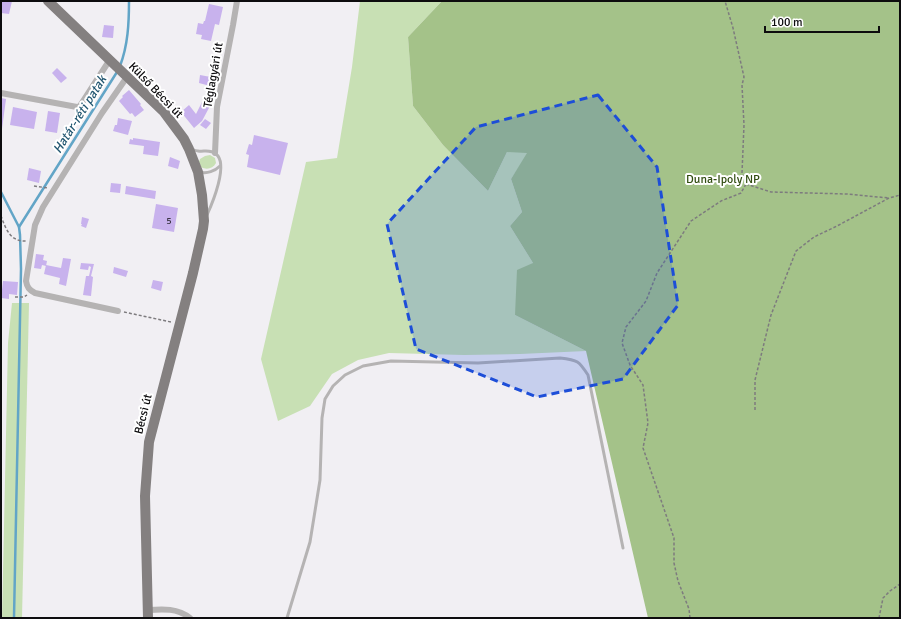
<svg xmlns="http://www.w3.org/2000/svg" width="901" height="619" viewBox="0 0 901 619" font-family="Signika,sans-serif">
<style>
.green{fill:#c8e0b4}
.forest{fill:#a4c289}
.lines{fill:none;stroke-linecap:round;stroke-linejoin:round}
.stream{stroke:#62a5c7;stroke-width:2.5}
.building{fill:#c8b2ed}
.path{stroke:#7d7b7e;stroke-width:1.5;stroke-dasharray:3 2;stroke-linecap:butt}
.lane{stroke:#b5b3b3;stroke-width:3}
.street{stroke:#b5b3b3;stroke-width:6}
.primary{stroke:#848080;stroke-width:10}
.marked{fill:#1d4ed8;fill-opacity:0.2;stroke:#1d4ed8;stroke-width:3;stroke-dasharray:8 5;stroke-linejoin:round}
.labels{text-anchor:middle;stroke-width:4;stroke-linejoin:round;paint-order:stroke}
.number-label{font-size:10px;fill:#3c3646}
.street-label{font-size:12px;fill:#0d0c0e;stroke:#fff}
.park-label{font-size:12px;fill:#314d10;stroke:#fff}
.water-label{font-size:13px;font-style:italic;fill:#235771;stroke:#fff}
</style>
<rect width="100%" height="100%" fill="#f1eff3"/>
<g class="green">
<path d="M360,1H442L408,37L413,106L443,145L488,191L507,152L900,1V618L586,321L519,167L511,179L522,212L510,226L533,263L515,315L586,351L520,354L464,355L389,353L358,360L332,374L310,406L278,421L261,359L306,162L337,158L352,67Z"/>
<path d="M210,155L215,158L216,163C213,169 206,170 201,167L199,162L200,159L205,156Z"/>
<path d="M12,303H29L22,618H2L8,343Z"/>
</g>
<path class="forest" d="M442,1H900V618H648L586,351L515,315L517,270L533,263L510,226L522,212L511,179L527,153L507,152L488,191L443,145L413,106L408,37Z"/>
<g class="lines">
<g class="stream">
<path d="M120,66C128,45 129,23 129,1"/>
<path d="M1,192L19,227L20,235L21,269L14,618"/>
<path d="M19,227L117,72"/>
</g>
</g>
<g class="building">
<path d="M1,1H12L9,14L1,13Z"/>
<path d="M209,4L223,7L219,25L215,24L211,41L201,39L202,35L196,34L198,23L203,24L204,21H205Z"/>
<path d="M104,25L114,26L113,38L102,37Z"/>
<path d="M57,68L67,78L61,83L52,73Z"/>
<path d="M200,75L216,78L214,87L199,83Z"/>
<path d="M129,90L141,104L140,105L144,110L135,117L132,113L130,114L119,101L123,97L122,96Z"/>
<path d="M1,98L6,99L2,129H1Z"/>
<path d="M202,102L210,106L202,121L194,128L181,112L189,105L196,114Z"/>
<path d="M13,107L37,112L34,129L10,125Z"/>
<path d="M48,111L60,113L57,133L45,131Z"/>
<path d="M118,118L132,121L128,135L113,131L115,125H117Z"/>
<path d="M205,119L211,123L206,129L200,125Z"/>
<path d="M254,135L288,143L280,175L247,167L249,155L246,154L249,144L252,145Z"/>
<path d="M133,138L160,142L158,156L143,154L144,146L129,144L130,139L133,140Z"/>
<path d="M170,157L180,161L178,169L168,166Z"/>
<path d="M29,168L41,171L39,183L27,180Z"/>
<path d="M111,183L121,184L120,193L110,192Z"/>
<path d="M126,186L156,191L155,199L125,194Z"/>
<path d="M156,204L178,208L174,232L152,228Z"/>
<path d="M82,217L89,219L86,228L81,226L82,224H81Z"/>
<path d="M36,254L44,255L43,260L47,261L46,266L42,265L41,269L34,268Z"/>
<path d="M63,258L71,259L66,286L59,284L60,278L44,274L46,265L61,268Z"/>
<path d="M81,263L94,264L91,276L93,277L91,296L83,295L86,276H89L91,267L89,266L88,270L80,269Z"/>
<path d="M114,267L128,271L126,277L113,273Z"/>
<path d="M153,280L163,282L161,291L151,288Z"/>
<path d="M3,281L18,282L17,295L9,294V299L1,298Z"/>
</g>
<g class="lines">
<g class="path">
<path d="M746,184L771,192L847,194L889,198"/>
<path d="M34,186L48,188"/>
<path d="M1,216C4,224 8,236 16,239C19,241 23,241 26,241"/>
<path d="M15,297H24L27,295"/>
<path d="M124,312L171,322"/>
<path d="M755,410V380L771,315L796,251L814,237L837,226L889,198L900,195"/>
<path d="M690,618L689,609L678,581L674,563V538L643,448L648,423L643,385L630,365L622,343L626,327L646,301L657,273L691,221L721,201L741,193L746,184L742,173L744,125L742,85L744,77L733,28L725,1"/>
<path d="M879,618L883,598L890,591L900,584"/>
</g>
<g class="lane">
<path d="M192,149C194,150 196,151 198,151C204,152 210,149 216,154C229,164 212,204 207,215"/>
<path d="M200,172C207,174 215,171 220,166"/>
<path d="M287,618L310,542L320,480L322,418L325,399L333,386L345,375L363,366L391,361L478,363L560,358C578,360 579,361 588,375L623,548"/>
</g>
<g class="street">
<path d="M1,93L77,107L80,106L109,61"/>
<path d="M215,153L217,107L233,25L237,1"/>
<path d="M118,311L35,293C29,290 27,287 26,281L35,225L43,207L102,113L127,77"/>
<path d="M148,610C163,609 178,608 190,618"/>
</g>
<path class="primary" d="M48,1L164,112L184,139L189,149L198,172L202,195L204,221L203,229L193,273L149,442L145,496L148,618"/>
</g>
<path class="marked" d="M598,95L657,167L678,305L623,379L537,397L416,349L387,224L476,127Z"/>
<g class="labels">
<g class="number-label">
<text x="169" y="224">5</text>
</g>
<g class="street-label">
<text transform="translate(213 75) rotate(-80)" y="4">Téglagyári út</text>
<text transform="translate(156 90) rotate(46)" y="4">Külső Bécsi út</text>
<text transform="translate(143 414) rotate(-76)" y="4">Bécsi út</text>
</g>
<g class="park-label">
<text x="723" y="183">Duna-Ipoly NP</text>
</g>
<g class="water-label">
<text transform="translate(79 114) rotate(-58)" y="5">Határ-réti patak</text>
</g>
</g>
<rect width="901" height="619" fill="none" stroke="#0d0c0e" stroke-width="4"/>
<path d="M765 26v6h114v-6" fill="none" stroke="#0d0c0e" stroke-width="2"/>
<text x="771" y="26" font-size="12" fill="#0d0c0e" stroke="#ffffff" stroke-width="3" paint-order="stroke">100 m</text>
</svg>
